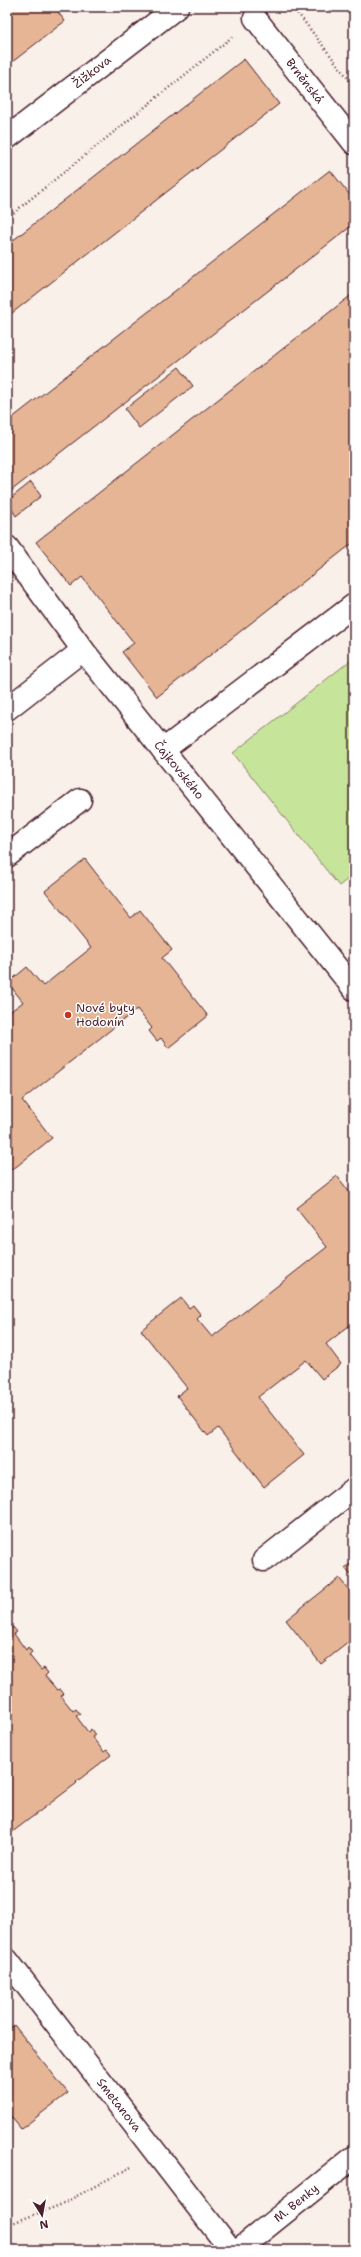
<svg xmlns="http://www.w3.org/2000/svg" width="361" height="2257" viewBox="0 0 361 2257" font-family="'Shantell Sans',sans-serif">
<style>
.green{fill:#c7e49b;stroke:#888263}
.building{fill:#e5b596;stroke:#4a1f2b}
.lines{fill:none;stroke-linecap:round;stroke-linejoin:round}
.minor-casing{stroke:#4a1f2b;stroke-width:25}
.path{stroke:#4a1f2b;stroke-width:2.5;stroke-dasharray:1 3;stroke-linecap:butt}
.minor{stroke:#fff;stroke-width:22}
.poi-dot{fill:#c8321e;stroke:#fff;stroke-width:1.5}
.labels{text-anchor:middle;stroke-width:3;stroke-linejoin:round;paint-order:stroke}
.street-label{font-size:12px;fill:#4a1f2b;stroke:#fff}
.poi-label{font-size:12px;fill:#4a1f2b;stroke:#fff;text-anchor:start}
</style>
<rect width="100%" height="100%" fill="#faf0ea"/>
<filter id="ink" filterUnits="userSpaceOnUse"><feTurbulence type="fractalNoise" baseFrequency=".025" numOctaves="2"/><feDisplacementMap in="SourceGraphic" scale="8" xChannelSelector="R" yChannelSelector="G"/><feConvolveMatrix kernelMatrix="1 2 1 2 8 2 1 2 1" color-interpolation-filters="sRGB"/></filter>
<g filter="url(#ink)">
<path class="green" d="M351,660L354,663V874L339,886L233,753Z"/>
<g class="building">
<path d="M7,7H54L65,21L7,66Z"/>
<path d="M244,59L279,104L7,317V245Z"/>
<path d="M330,170L354,200V224L7,494V422Z"/>
<path d="M354,293V542L157,697L122,652L134,643L82,577L71,586L36,542Z"/>
<path d="M179,367L193,386L139,428L125,409Z"/>
<path d="M31,482L41,496L16,516L7,501Z"/>
<path d="M85,859L131,918L140,910L172,950L162,958L208,1016L168,1048L161,1038L157,1041L149,1031L152,1028L137,1009L22,1100L52,1138L12,1170L7,1163V1014L23,1002L8,983L27,967L43,986L91,948L45,891Z"/>
<path d="M337,1176L354,1198V1322L326,1344L341,1364L322,1379L306,1360L258,1397L304,1455L264,1487L218,1428L208,1436L177,1396L187,1388L141,1330L181,1298L189,1308L193,1305L201,1315L197,1319L212,1337L327,1247L296,1208Z"/>
<path d="M354,1561V1579L345,1568Z"/>
<path d="M339,1578L354,1596V1638L321,1664L286,1620Z"/>
<path d="M7,1626L10,1629L13,1627L17,1632L14,1634L26,1650L28,1647L32,1652L29,1655L41,1670L44,1668L48,1673L45,1676L57,1690L60,1689L64,1694L61,1696L73,1711L76,1709L80,1714L76,1716L88,1732L91,1729L95,1735L92,1737L104,1752L107,1750L111,1755L76,1782L77,1783L7,1836Z"/>
<path d="M14,2025L68,2093L21,2129L7,2112V2030Z"/>
</g>
<g class="lines">
<g class="minor-casing">
<g id="minor">
<path d="M255,18L354,143"/>
<path d="M7,138L177,7"/>
<path d="M7,547L83,650L354,989"/>
<path d="M7,709L83,650"/>
<path d="M163,750L354,605"/>
<path d="M7,856L80,800"/>
<path d="M264,1560L354,1489"/>
<path d="M7,1960L231,2250"/>
<path d="M238,2250L354,2157"/>
</g>
</g>
<g class="path">
<path d="M293,7L354,86"/>
<path d="M7,218L232,37"/>
<path d="M7,2225L60,2205L131,2167"/>
</g>
<use href="#minor" class="minor"/>
</g>
</g>
<circle class="poi-dot" cx="68" cy="1015" r="4"/>
<g class="labels">
<g class="street-label">
<text transform="translate(92 72) rotate(-38)" y="4">Žižkova</text>
<text transform="translate(305 81) rotate(52)" y="4">Brněnská</text>
<text transform="translate(179 770) rotate(51)" y="4">Čajkovského</text>
<text transform="translate(119 2105) rotate(52)" y="4">Smetanova</text>
<text transform="translate(296 2203) rotate(-39)" y="4">M. Benky</text>
</g>
<g class="poi-label">
<text x="76" y="1012">Nové byty<tspan x="76" dy="14">Hodonín</tspan></text>
</g>
</g>
<rect width="361" height="2257" fill="none" stroke="#fff" stroke-width="24"/>
<rect x="12" y="12" width="337" height="2233" fill="none" stroke="#4a1f2b" stroke-width="1.5" filter="url(#ink)"/>
<g transform="translate(42 2215) rotate(169)" stroke="#ffffff" stroke-width="3" paint-order="stroke">
<path d="M0-3L7 15L0 10L-7 15Z" fill="#4a1f2b"/>
<text y="-6" font-size="11" font-weight="bold" text-anchor="middle" fill="#4a1f2b">N</text>
</g>
</svg>
